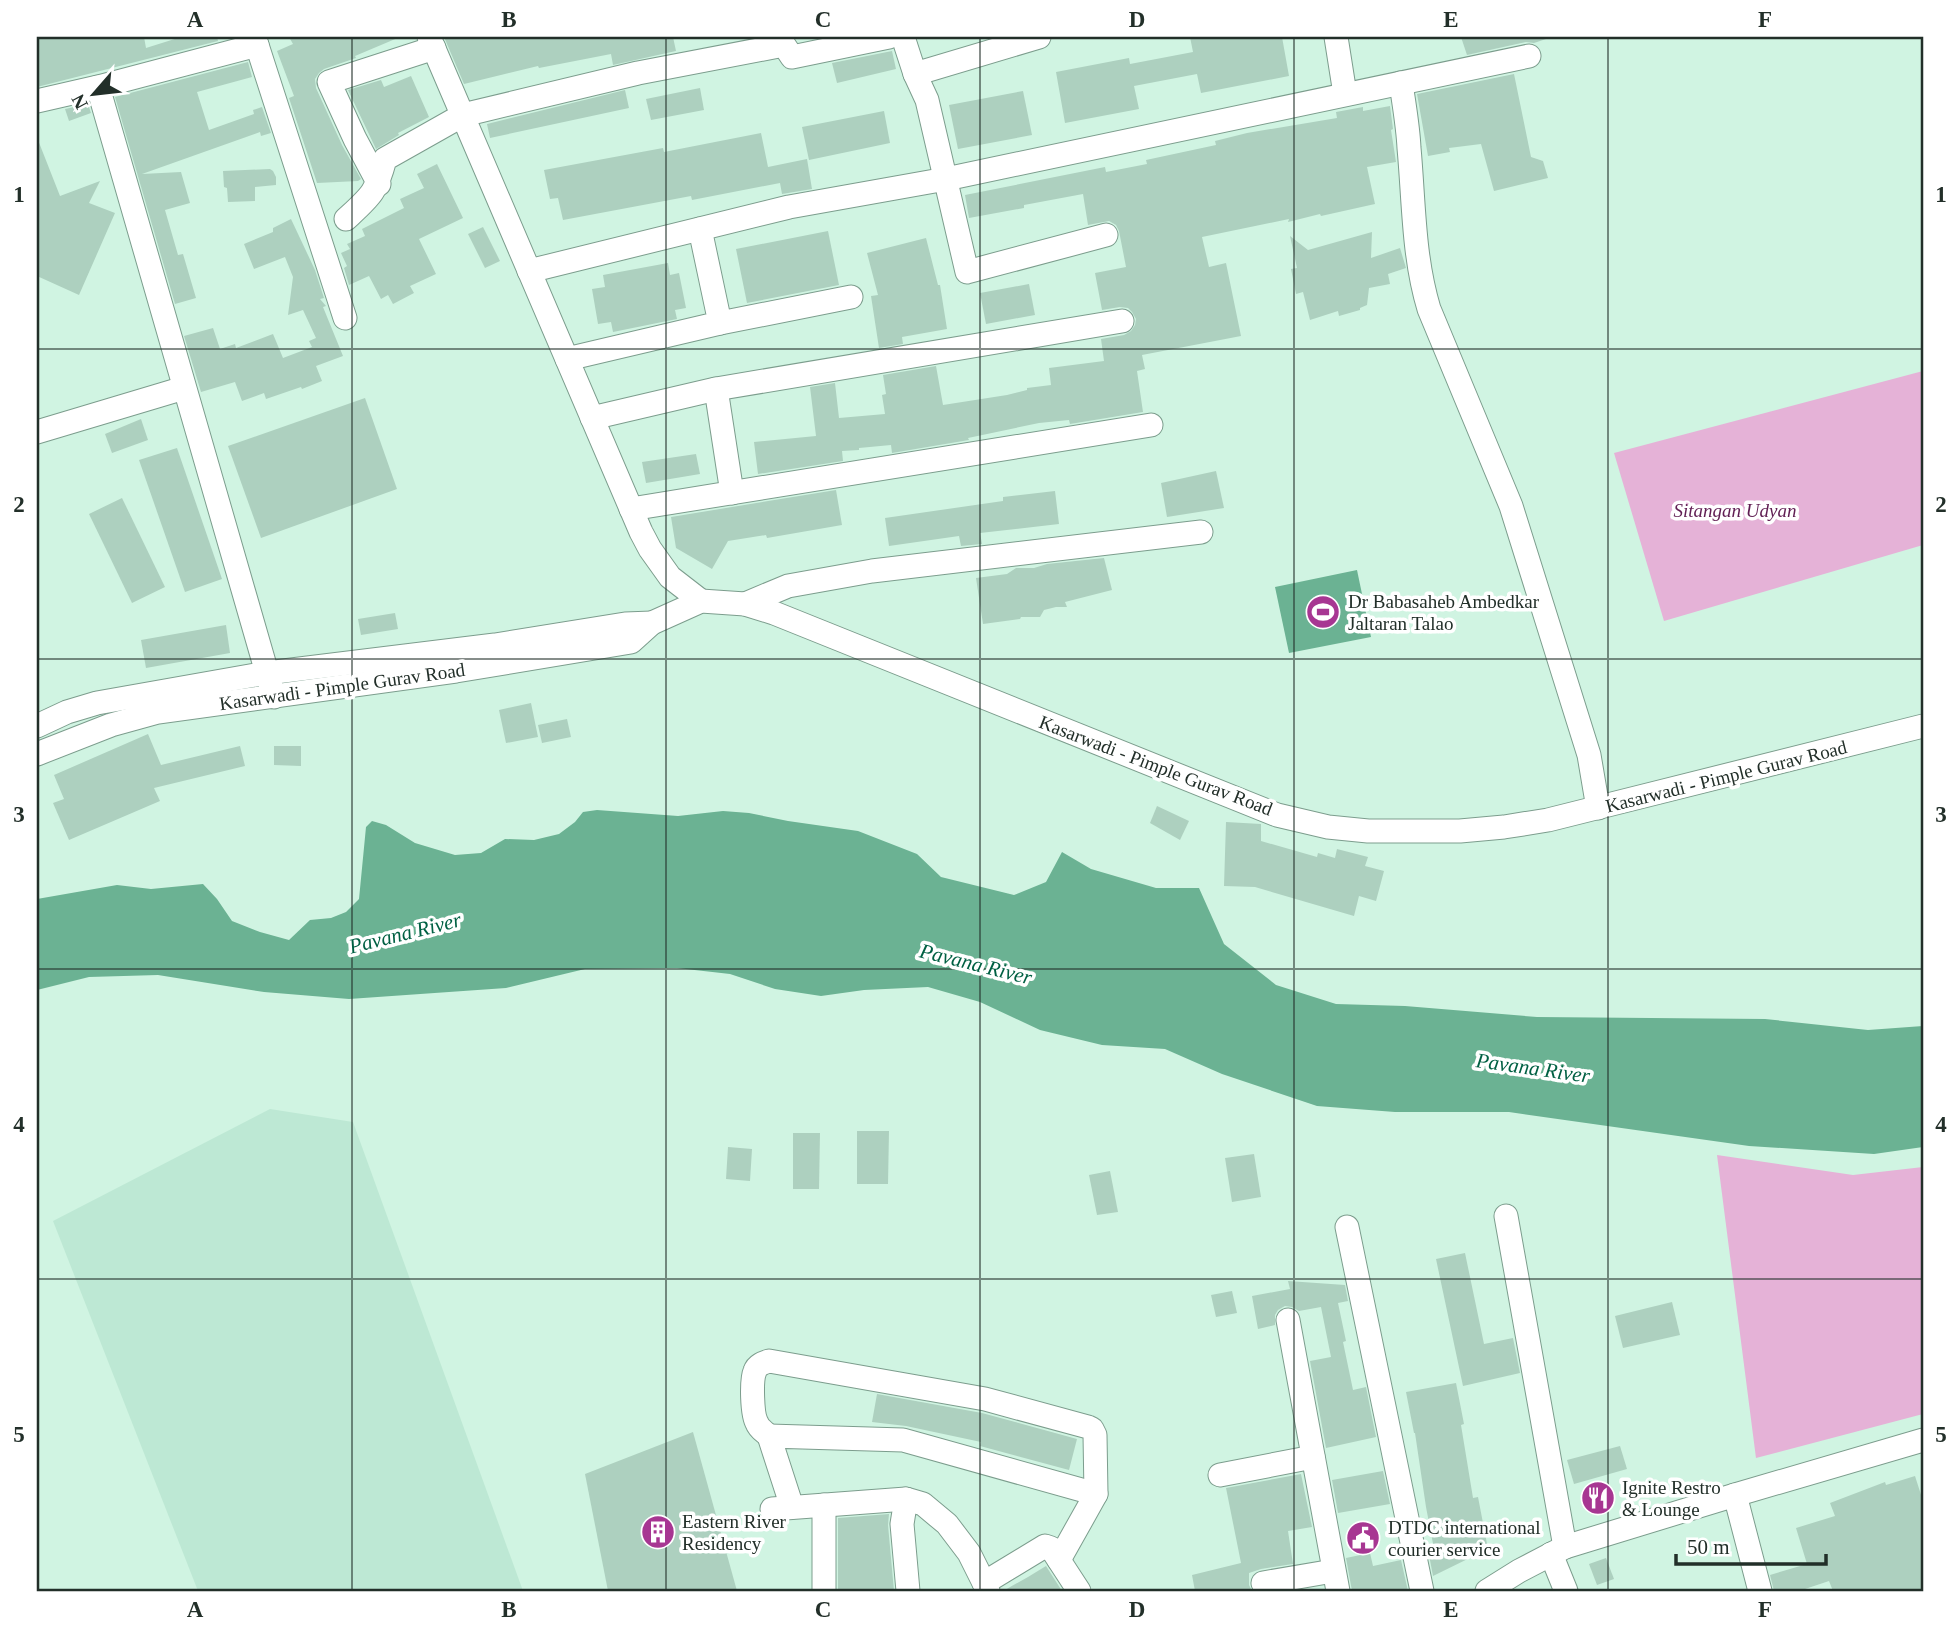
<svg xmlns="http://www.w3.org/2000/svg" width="1960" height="1628" viewBox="0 0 1960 1628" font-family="Georgia,serif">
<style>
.built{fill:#bde8d4}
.green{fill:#e5b2d7}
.water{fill:#6bb293}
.building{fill:#add0bf}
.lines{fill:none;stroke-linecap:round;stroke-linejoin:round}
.minor-casing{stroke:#7c9d8d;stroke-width:25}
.minor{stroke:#fff;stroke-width:23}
.grid{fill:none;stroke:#222f29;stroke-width:2;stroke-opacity:0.55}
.labels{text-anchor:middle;stroke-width:7;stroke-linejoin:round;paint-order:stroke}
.park-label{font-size:19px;font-style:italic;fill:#601e53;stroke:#fff}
.poi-label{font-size:19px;fill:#222f29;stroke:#fff;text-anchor:start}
.street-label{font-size:19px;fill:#222f29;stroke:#fff}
.water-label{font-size:21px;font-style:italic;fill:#006043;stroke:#fff}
.neatline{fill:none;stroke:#222f29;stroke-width:2.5}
.grid-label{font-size:23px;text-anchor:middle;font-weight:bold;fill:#222f29}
</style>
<rect width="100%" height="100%" fill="#d0f4e2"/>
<path class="built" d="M270,1109L353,1122L523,1591H198L53,1221Z"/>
<g class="green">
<path d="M1923,371V545L1664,621L1614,453Z"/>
<path d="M1717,1155L1853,1175L1923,1167V1414L1756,1458Z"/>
</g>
<g class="water">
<path d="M1357,570L1371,637L1289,653L1275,587Z"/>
<path d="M597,810L678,816L723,811L749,813L788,821L858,831L917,854L941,877L1014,895L1046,882L1062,852L1091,869L1156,888H1199L1224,944L1276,985L1336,1004L1405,1006L1537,1017L1765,1019L1868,1030L1923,1026V1147L1874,1154L1749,1146L1509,1112H1395L1317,1106L1222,1074L1165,1049L1102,1045L1040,1030L980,1002L928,987L864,990L821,996L775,989L730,974L677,968L585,969L506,988L349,999L264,992L158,975L89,977L37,990V899L117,885L151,889L203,884L217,899L232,921L260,932L289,940L310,920L331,918L346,912L359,899L366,827L372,821L386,825L415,843L455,855L481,853L505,839L534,840L559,834L575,822L583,812Z"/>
</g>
<g class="building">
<path d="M37,37H144L146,48L181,37H217L218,41L37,87Z"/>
<path d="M289,37H400L355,56L356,58L324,69L319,73L315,79L316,88L342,145L361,179L358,181L317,183L289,98L294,96L277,51L293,44Z"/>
<path d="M444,37H673L676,51L613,65L611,54L539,68L538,66L464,84Z"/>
<path d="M1190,37H1282L1289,76L1201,93L1197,74L1134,86L1139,109L1065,123L1056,72L1129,58L1130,64L1193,52Z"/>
<path d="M1461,37H1545L1546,39L1534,43L1526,42L1467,55Z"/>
<path d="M892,51L896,69L837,83L832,63Z"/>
<path d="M248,62L252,77L197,92L209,130L254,114L253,110L262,107L271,133L261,136L260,132L142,174L181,172L190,203L165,210L178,255L183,254L196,298L175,304L115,97Z"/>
<path d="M1514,74L1531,157L1543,161L1548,178L1494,191L1481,144L1449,148L1450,152L1428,156L1417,94Z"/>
<path d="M411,76L429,117L398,133L399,135L376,149L348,90L381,80L384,87Z"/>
<path d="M700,88L704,110L651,120L646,99Z"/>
<path d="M625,90L629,108L490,138L487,124Z"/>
<path d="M1023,91L1032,135L958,149L949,105Z"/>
<path d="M88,104L91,113L69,121L65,109Z"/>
<path d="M1390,106L1393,129L1391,130L1396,162L1367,167L1375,204L1321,216L1320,214L1288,222L1289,219L1202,237L1209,267L1226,263L1241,336L1142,355L1145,369L1137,371L1143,412L1070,424L1069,420L1039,423L968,438L969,440L892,453L891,445L859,448V450L842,451L843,461L758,474L754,442L816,436L810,387L835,383L839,418L885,414L882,395L886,394L883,375L936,366L943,405L1007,395L1027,390V388L1051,385L1049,368L1104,361L1101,339L1124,335L1131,331L1135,325L1136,319L1132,312L1128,308L1120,307L1102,310L1095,273L1126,267L1119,231L1116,225L1109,221L1088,225L1083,194L1024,205V208L969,218L965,195L1105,167L1106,172L1147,164L1146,160L1216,145L1215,141L1247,133L1337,118L1336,112L1363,107V111Z"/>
<path d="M884,111L890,143L809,160L802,127Z"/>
<path d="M761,133L768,167L807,159L812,189L782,194L780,183L692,200L691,196L563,220L558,198L550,199L544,170L663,148L664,152Z"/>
<path d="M38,140L60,196L100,181L89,203L115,213L79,295L37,276Z"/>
<path d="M437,164L463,218L419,239L436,274L410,286L414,293L393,304L388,295L381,299L369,276L349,285L344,268L347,266L341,253L350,249L347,244L365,236L362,229L404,208L400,199L424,188L417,174Z"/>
<path d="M270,169L273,171L276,177V185L255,187V201L228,202L227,188L224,187L223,171Z"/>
<path d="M291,219L315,270L324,298L320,299L326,306L323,307L343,356L316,366L322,381L302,389L301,387L266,399L264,393L242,401L235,382L201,392L184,336L213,328L220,349L235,344L236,348L273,334L283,358L312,347L309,341L316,338L303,310L288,315L293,277L285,257L254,269L244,244L273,232V228Z"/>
<path d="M483,227L500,261L485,268L468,234Z"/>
<path d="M828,231L839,285L747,303L736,249Z"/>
<path d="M1372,232L1371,258L1400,248L1406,268L1388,274L1390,284L1369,288L1367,305L1360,308V310L1339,316L1338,311L1310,320L1303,292L1296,294L1291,269L1297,268L1290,236L1308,250Z"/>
<path d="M926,238L938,285H940L947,329L902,337L903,344L879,348L871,296L878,295L867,253Z"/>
<path d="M668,263L670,275L679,273L686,308L675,310L677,319L613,332L611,322L598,324L592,289L605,287L603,275Z"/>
<path d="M1029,284L1035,315L986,324L980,293Z"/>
<path d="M365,398L397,489L261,538L228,446Z"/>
<path d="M141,419L148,440L112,453L105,434Z"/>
<path d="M177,448L222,579L185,592L139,460Z"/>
<path d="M696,454L700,474L646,483L642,462Z"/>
<path d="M1216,471L1224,508L1167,517L1161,483Z"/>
<path d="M836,490L842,525L767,538L766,535L728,541L712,569L676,548L671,517Z"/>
<path d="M1055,491L1059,524L980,533L982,544L961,546L959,536L889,546L885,518L1003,501V497Z"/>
<path d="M122,498L165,587L132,603L89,514Z"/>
<path d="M1104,558L1112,590L1065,602L1067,607H1056L1044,610L1040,617H1021L1020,619L983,624L976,578L1007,574L1016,568H1034L1047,564Z"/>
<path d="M395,613L398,629L361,635L358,619Z"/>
<path d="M226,625L230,653L146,668L141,640Z"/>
<path d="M531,703L538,737L506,743L499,710Z"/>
<path d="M567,719L571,737L542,743L538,725Z"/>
<path d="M148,734L161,765L240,746L245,766L154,788L160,801L69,840L53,803L64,799L54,775Z"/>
<path d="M274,746H301V766L274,765Z"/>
<path d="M1157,806L1189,821L1180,840L1150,823Z"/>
<path d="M1226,822L1261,824V841L1317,857L1318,853L1335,858L1337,849L1368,857L1365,866L1384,871L1376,901L1359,896L1354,916L1255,887L1224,886Z"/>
<path d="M857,1131H889L888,1184H857Z"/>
<path d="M793,1133H820L819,1189H793Z"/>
<path d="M728,1147L752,1149L750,1181L726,1179Z"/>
<path d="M1254,1154L1261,1197L1232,1202L1225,1158Z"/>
<path d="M1110,1171L1118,1212L1097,1215L1089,1175Z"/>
<path d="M1465,1253L1484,1344L1513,1338L1520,1373L1463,1386L1436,1259Z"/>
<path d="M1288,1281L1345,1285L1348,1301L1338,1303L1346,1341L1343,1342L1353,1390L1366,1387L1376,1437L1326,1448L1310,1361L1331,1357L1321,1307L1299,1311L1292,1307L1285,1306L1278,1310L1275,1315V1325L1258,1329L1252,1296L1290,1289Z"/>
<path d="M1232,1291L1237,1313L1216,1317L1211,1295Z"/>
<path d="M1672,1302L1680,1335L1623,1348L1615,1316Z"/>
<path d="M1456,1383L1464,1424L1461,1425L1473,1498L1478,1497L1488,1549L1433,1576L1429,1555L1435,1554L1426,1507L1415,1433H1414L1406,1392Z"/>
<path d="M877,1394L982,1413L1077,1439L1069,1470L980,1446L981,1442L906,1426L872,1422Z"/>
<path d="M693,1432L737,1591H608L585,1474Z"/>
<path d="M1620,1446L1627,1469L1574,1484L1567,1460Z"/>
<path d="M1383,1471L1390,1504L1338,1513L1332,1480Z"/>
<path d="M1301,1474L1312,1527L1288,1531L1293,1564L1261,1569L1249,1573V1585L1252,1591H1195L1192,1575L1241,1563L1226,1488Z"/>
<path d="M1915,1476L1923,1501V1591H1833L1829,1581L1799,1591H1774L1770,1575L1807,1564L1796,1528L1835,1516L1830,1503L1885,1482L1886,1485Z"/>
<path d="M889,1514L888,1525L894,1591H838V1518Z"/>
<path d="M1370,1553L1373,1566L1401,1560L1408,1591H1352L1346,1558Z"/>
<path d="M1606,1558L1614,1579L1597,1585L1589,1564Z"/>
<path d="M1046,1566L1062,1591H1003L1028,1577Z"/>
</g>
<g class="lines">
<g class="minor-casing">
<g id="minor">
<path d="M429,37L641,532L650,549L670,577L701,601"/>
<path d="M903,37L915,74L927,100L967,272L1106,235"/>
<path d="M1336,37L1345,94"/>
<path d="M257,45L345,318"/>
<path d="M915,74L1039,37"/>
<path d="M1401,83C1404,105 1408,126 1409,148C1414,202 1413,256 1429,309L1511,506L1589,755L1598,808"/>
<path d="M98,87L274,697"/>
<path d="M37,101L98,87L257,45L254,37"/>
<path d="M379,184L355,139L329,82L434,48"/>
<path d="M346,219C371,196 376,193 385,159L463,115L638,73L784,45L792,57L889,37"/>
<path d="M529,271L789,207L946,179L1529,56"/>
<path d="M720,323L851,297"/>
<path d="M567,359L720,323L700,229"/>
<path d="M716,389L732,493"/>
<path d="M592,418L716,389L1122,321"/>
<path d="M37,432L184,388"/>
<path d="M631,509L1151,425"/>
<path d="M745,604L788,586L872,571L1201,532"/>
<path d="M37,726L67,712L97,703L267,673L495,645L625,624L652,623"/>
<path d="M37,754L111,725L158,712L456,671L631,642L652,623L701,601L745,604L774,613L1277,815L1328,827L1368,831H1460L1504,827L1548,820L1923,726"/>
<path d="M1506,1216L1565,1547"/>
<path d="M1347,1227L1422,1591"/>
<path d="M1288,1320L1338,1591"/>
<path d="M769,1436C765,1432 759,1429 757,1423C752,1415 751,1380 755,1371C757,1365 763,1363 769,1361L985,1399L1088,1427L1092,1429L1095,1435L1096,1494L1059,1560"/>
<path d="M1220,1475L1313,1457"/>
<path d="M1735,1495L1760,1591"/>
<path d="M792,1507L769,1436L903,1440L1096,1494"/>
<path d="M772,1509L906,1499"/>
<path d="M1551,1554L1566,1591"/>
<path d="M984,1583L1045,1546L1051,1548L1079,1591"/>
<path d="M1263,1583L1333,1571"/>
<path d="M824,1591V1505"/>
<path d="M908,1591L902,1524L906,1499L923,1504L947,1524L969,1553L988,1591"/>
<path d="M1487,1591L1519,1571L1565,1547L1735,1495L1923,1440"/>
</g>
</g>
<use href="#minor" class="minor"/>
</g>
<path class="grid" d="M352,37V1591M666,37V1591M980,37V1591M1294,37V1591M1608,37V1591M37,349H1923M37,659H1923M37,969H1923M37,1279H1923"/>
<defs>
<g id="stadium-disc" transform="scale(1.75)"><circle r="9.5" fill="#a73692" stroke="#fff"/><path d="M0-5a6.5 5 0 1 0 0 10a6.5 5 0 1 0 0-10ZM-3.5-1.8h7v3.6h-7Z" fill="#fff"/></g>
<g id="restaurant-disc" transform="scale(1.75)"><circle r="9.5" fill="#a73692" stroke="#fff"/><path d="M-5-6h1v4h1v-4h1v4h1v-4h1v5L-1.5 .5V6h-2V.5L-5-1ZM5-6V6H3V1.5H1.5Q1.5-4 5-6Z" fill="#fff"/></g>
<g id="building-disc" transform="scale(1.75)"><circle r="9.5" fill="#a73692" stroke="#fff"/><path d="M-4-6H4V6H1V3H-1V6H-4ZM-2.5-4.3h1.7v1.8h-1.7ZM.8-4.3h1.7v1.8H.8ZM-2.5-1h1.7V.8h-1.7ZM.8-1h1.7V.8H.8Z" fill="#fff"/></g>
<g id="civic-disc" transform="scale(1.75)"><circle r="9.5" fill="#a73692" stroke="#fff"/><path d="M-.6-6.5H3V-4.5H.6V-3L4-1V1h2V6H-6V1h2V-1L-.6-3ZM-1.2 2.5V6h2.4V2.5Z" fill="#fff"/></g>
</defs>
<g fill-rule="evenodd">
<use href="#stadium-disc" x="1323" y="612"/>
<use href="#restaurant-disc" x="1598" y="1498"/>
<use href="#building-disc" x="658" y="1532"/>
<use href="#civic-disc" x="1363" y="1538"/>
</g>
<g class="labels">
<g class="park-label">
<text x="1735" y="517">Sitangan Udyan</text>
</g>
<g class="poi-label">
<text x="1348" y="608">Dr Babasaheb Ambedkar<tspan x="1348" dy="22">Jaltaran Talao</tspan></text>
<text x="1622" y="1494">Ignite Restro<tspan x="1622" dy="22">&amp; Lounge</tspan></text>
<text x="682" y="1528">Eastern River<tspan x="682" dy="22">Residency</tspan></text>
<text x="1388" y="1534">DTDC international<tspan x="1388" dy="22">courier service</tspan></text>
</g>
<g class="street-label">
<text transform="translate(342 686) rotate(-8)" y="7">Kasarwadi - Pimple Gurav Road</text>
<text transform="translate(1156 765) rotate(21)" y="7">Kasarwadi - Pimple Gurav Road</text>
<text transform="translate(1726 776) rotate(-14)" y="7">Kasarwadi - Pimple Gurav Road</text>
</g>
<g class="water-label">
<text transform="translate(405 933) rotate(-14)" y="7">Pavana River</text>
<text transform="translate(976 964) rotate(14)" y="7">Pavana River</text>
<text transform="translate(1533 1068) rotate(8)" y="7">Pavana River</text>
</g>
</g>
<rect width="1960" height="1628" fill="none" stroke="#ffffff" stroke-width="77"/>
<g transform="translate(94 94) rotate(242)" stroke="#ffffff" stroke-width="5" paint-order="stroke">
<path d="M0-5L12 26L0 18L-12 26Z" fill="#222f29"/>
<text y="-10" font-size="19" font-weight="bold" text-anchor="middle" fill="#222f29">N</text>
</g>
<path d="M1676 1554v10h150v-10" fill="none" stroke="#222f29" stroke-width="3.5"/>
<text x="1687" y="1554" font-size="21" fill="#222f29" stroke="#ffffff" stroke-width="5" paint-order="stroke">50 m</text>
<rect x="38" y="38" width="1884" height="1552" class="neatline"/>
<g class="grid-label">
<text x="195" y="27">A</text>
<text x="509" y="27">B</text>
<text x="823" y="27">C</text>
<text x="1137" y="27">D</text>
<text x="1451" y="27">E</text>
<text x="1765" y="27">F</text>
<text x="19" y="202">1</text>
<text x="1941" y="202">1</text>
<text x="19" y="512">2</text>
<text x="1941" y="512">2</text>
<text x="19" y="822">3</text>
<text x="1941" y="822">3</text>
<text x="19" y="1132">4</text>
<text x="1941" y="1132">4</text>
<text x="19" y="1442">5</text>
<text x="1941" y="1442">5</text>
<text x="195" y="1617">A</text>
<text x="509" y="1617">B</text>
<text x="823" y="1617">C</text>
<text x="1137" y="1617">D</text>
<text x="1451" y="1617">E</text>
<text x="1765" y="1617">F</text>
</g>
</svg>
